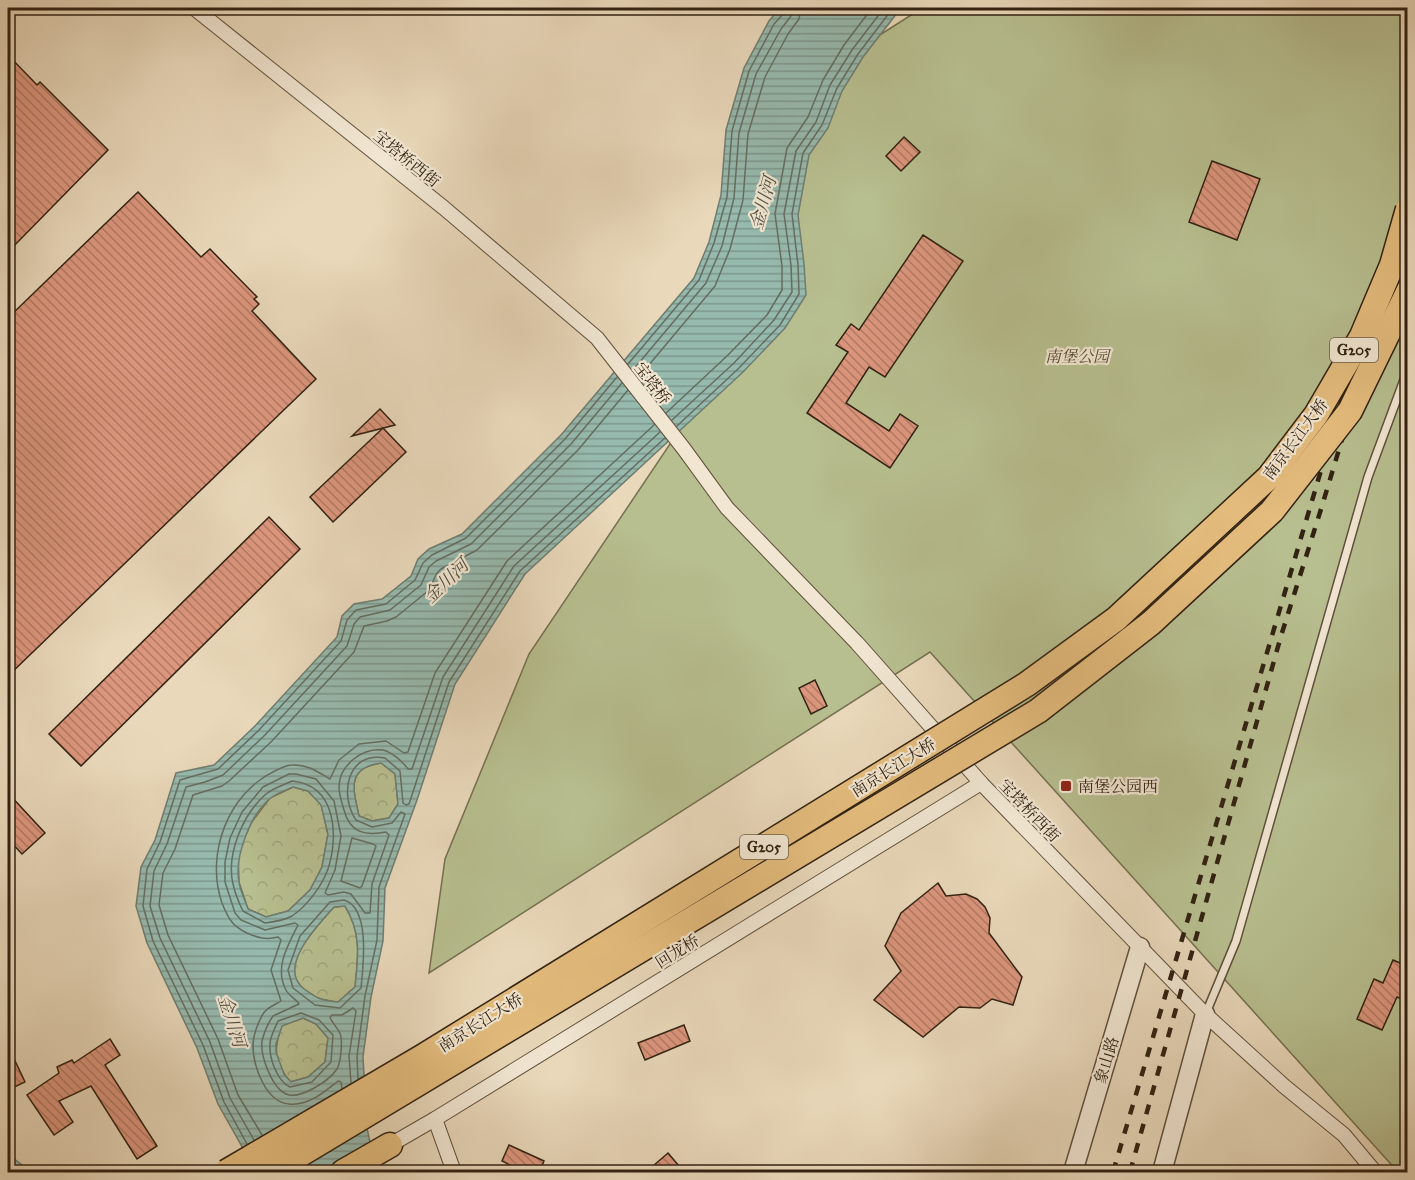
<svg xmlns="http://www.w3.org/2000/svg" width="1415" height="1180" viewBox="0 0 1415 1180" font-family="'IM FELL Great Primer','Noto Serif SC',serif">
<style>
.forest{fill:url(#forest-crowns);stroke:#747050;stroke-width:1.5}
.green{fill:#b7be8f;stroke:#747050;stroke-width:1.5}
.water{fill:url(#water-rules);stroke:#6f7d70;stroke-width:1.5;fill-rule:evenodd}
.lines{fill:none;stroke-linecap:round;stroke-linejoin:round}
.shore{stroke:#646e60;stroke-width:1.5}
.building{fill:url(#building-back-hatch);stroke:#322212;stroke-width:1.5}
.service-casing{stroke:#60503c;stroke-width:10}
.minor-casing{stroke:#60503c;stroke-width:16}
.tertiary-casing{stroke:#60503c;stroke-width:21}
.trunk-casing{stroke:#322212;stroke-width:27}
.service{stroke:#f1e6d2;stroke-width:7}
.minor{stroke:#f1e6d2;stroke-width:14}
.tertiary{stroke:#f1e6d2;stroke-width:18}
.trunk{stroke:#e4bc7d;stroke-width:24}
.rail{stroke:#322212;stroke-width:4.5;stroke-dasharray:10 10;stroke-linecap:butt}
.trunk-bridge-casing{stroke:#322212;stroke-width:27;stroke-linecap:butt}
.trunk-bridge{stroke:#e4bc7d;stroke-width:24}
.poi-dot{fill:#8f2418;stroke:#f1e6d2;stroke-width:2}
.labels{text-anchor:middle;stroke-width:4.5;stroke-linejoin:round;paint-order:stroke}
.shield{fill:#f1e6d2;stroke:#6b5d4c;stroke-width:1.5}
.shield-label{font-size:15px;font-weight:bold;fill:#322212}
.street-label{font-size:16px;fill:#322212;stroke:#f1e6d2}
.park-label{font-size:16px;font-style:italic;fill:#534931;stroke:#f1e6d2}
.poi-label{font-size:16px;fill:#322212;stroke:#f1e6d2;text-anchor:start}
.water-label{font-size:18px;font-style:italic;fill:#505041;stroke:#f1e6d2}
</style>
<defs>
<pattern id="forest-crowns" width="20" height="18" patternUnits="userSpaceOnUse" patternTransform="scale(1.5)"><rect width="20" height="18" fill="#b7be8f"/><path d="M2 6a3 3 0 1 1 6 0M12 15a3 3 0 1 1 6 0" fill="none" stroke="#9ea37a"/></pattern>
<pattern id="water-rules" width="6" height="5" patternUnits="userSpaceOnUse" patternTransform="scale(1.5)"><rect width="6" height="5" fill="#97baaf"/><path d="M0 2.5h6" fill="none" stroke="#7c978d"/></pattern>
<pattern id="building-back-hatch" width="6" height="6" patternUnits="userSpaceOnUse" patternTransform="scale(1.5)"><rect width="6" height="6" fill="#dc967d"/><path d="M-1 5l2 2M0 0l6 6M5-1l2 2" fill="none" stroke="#b37a65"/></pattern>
</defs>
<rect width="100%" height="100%" fill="#e9d8ba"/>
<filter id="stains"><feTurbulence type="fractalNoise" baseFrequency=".00333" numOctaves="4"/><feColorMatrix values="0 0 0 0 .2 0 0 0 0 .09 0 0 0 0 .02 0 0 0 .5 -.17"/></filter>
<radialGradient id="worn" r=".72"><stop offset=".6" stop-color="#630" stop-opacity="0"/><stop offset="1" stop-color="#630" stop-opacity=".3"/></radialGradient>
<g class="forest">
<path d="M381,763L395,774L398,804L389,818L372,821L359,816C353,789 346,768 381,763Z"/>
<path d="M293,787L308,791L321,804L328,834L322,867L310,890L288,911L266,917L248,909L239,882L238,852L251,823L270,798Z"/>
<path d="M345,906C362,933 358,957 355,987L338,1002C320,1000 318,999 304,989C275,967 319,924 334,907Z"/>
<path d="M303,1018L316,1024L328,1038L325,1062L308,1077L290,1082C274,1061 273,1050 282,1025Z"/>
</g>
<path class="green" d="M922,8H1407V1172H1398L930,652L429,973L445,859L529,654L709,386L839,61Z"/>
<g class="water">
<path d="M780,8H901L863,57L842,91L828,128L809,155L798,215L804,264L806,295L785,328L743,372L525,574L455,684L417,800L385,888L383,941L371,997L363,1057L367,1128L376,1172H260L254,1168L218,1104L197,1048L147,943L136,906L141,867L155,840L176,773L214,765L255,726L337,637L342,616L354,604L382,599L411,576L418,559L429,549L462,534L561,435L694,278L709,242L721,195L726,130L744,68L769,21ZM381,763L395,774L398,804L389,818L372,821L359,816C353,789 346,768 381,763ZM293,787L308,791L321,805L328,834L322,867L310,890L288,911L266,917L248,909C245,900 240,891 239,882C234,857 251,812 272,797C278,793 286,790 293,787ZM345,906C362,934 358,957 355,987L338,1002C320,1000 318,999 304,989C276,967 319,924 334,907ZM303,1018L316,1024L328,1038L325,1062L308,1077L291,1082L284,1074L276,1052V1044L282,1026Z"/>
<path d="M8,1154L31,1172H8Z"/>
</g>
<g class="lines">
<g class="shore">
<path d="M628,364L699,280L714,243L727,197L732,131L749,71L774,24L784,13L785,8"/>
<path d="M633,370L706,283L722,246L734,198L739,133L756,74L781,29L791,16L792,8"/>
<path d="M638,378L715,286L730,249L743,200L748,134L765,77L788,34L799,19L801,8"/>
<path d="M666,413L727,356L767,315L782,290V266L775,214L787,148L808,117L823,80L844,45L872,8"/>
<path d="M672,420L734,363L774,320L792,292L791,265L784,214L796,151L816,122L830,85L852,50L884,8"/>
<path d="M677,426L739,368L780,325L799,294L798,265L792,214L803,153L822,125L837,88L858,54L893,8"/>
<path d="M292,781C336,785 339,835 328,869C322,886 307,906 292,916C285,920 273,922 265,923L243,911C239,903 235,893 233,884C226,854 243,814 266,794C273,788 284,785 292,781Z"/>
<path d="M352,838L373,844L376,846L362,886L360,888L341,881Z"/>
<path d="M344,900C371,908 363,968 361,988L340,1008L315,1005L293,988L288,970L300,936L330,902Z"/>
<path d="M301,1013L319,1020L333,1035L331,1062L312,1082L290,1087C277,1081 269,1058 270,1044C270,1037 275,1028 278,1021Z"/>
<path d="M358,1079L357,1056L365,996L377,940L379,887L405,814L401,812L392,823L372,827L356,820C339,795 347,751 385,758L400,771L403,803L406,805L409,804L449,682L520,571L665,438"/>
<path d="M351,1083L349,1056L356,1011L353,1008L342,1015H332L330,1017C332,1024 340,1029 341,1037C342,1045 341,1062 337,1069C329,1081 300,1100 286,1094C272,1088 260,1055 262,1041C264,1033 268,1023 273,1016L299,1004C296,999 289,996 286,990C274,968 288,945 298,925L295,923L265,930L241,920L235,913L225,882V862L230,838L242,812L263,787L289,774H296L316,779L334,801L341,836L335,870L325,893L328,895L344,892L351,894L365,913H370L372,884L389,835L386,832C365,836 350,833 344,810C342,803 339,795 339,787C339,766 362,747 383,750C392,752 403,762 408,769H412L443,677L514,566L660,432"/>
<path d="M342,1088L341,1082L338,1081C324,1092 309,1106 289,1104C265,1102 253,1065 253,1045C253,1036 258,1022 263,1014C267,1007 275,1005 281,1001L271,970L281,940L278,937C266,940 258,938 247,933C232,926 228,918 222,903C205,854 228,793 275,771C281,768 286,765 292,765C307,764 318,772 330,779L339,760L359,744L386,741L404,753L408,752L435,673L507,561L654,425"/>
<path d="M262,1135L238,1095L218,1039L168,935L159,905L163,873L175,849L193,795L222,786L229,781L271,742L354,652L364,626L387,621L396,617L428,591L437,573L441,569L477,550L578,450L628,390"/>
<path d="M254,1140L230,1098L210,1042L160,938L150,906L154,871L167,844L186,787L205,782L223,775L265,735L347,646L354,624L360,617L390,610L421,585L429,567L436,561L471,544L571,444L622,383"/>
<path d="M247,1144L224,1102L203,1045L153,941L143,906L147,869L160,842L180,780L218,769L259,730L341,641L347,620L356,610L386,604L415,580L423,563L432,555L466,538L565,439L617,377"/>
</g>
</g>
<g class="building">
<path d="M8,55L37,85L40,82L108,150L8,252Z"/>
<path d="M904,137L920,152L901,171L886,156Z"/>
<path d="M1212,161L1260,179L1237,240L1189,222Z"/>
<path d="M138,192L201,257L210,249L257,297L254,299L259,304L252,311L316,379L8,676V318Z"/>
<path d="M923,235L963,261L885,377L869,367L846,403L889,431L900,414L918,426L890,468L807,413L848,352L836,345L851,324L859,330Z"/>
<path d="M380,409L395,425L352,436Z"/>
<path d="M383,428L406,452L333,522L310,497Z"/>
<path d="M269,517L300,549L81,766L49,734Z"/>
<path d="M815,680L827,706L811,714L799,688Z"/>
<path d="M8,793L45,833L22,854L8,839Z"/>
<path d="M938,883L946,896L966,894L977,899L985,907L990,918L989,933L1022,977L1013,1005L992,999L980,1008L959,1007L923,1037L874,1000L901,971L885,946L901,913Z"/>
<path d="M1393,960L1407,966V1001L1397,997L1382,1030L1357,1019L1374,979L1383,983Z"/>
<path d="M684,1025L690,1041L645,1060L638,1043Z"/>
<path d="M110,1039L120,1055L105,1065L157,1146L137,1159L91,1086L59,1101L73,1122L54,1135L27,1095L59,1073L57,1067L72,1060L74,1063Z"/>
<path d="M8,1046L25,1082L8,1090Z"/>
<path d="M509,1145L544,1161L539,1173H526L502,1161Z"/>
<path d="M668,1153L685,1173H645Z"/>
</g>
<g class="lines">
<g class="service-casing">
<path id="service" d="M1206,1013L1236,941L1368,477L1408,369"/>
</g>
<g class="minor-casing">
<g id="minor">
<path d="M194,8L444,208L597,338L684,449L727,508L857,643L981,783L1205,1014L1284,1086L1344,1135L1375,1172"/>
<path d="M435,1119L454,1172"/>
<path d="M390,1145L435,1119L981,783"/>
</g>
</g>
<g class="tertiary-casing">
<g id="tertiary">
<path d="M1073,1172L1140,947"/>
<path d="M1162,1172L1205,1014"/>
</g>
</g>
<g class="trunk-casing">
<path id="trunk" d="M343,1172L390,1145"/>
</g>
<use href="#service" class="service"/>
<use href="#minor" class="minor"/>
<use href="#tertiary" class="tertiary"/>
<use href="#trunk" class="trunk"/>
<g class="rail">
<path d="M1113,1172L1408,177"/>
<path d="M1130,1172L1281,636L1322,506L1408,220"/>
</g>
<g class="trunk-bridge-casing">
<g id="trunk-bridge">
<path d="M226,1172L422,1057L1027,684L1116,619L1269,477L1316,415L1362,336L1392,265L1408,209"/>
<path d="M271,1172L1038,711L1151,623L1272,511L1350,411L1408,292"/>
</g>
</g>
<use href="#trunk-bridge" class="trunk-bridge"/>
</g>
<rect class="poi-dot" x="1060" y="780" width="12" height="12" rx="3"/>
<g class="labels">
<g class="shield">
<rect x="1330" y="338" width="48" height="24" rx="4.5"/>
<rect x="740" y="835" width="48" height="24" rx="4.5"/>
</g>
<g class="shield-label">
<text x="1354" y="355">G205</text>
<text x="764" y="852">G205</text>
</g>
<g class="street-label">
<text transform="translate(407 158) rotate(39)" y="6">宝塔桥西街</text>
<text transform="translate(653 383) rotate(52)" y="6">宝塔桥</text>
<text transform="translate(1295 439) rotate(-53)" y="6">南京长江大桥</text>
<text transform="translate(893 767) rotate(-32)" y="6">南京长江大桥</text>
<text transform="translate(1030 810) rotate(46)" y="6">宝塔桥西街</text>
<text transform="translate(677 951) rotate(-32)" y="6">回龙桥</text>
<text transform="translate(480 1022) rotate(-32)" y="6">南京长江大桥</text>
<text transform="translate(1106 1060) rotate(-73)" y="6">象山路</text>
</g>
<g class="park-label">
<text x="1077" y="362">南堡公园</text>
</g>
<g class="poi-label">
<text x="1078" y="792">南堡公园西</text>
</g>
<g class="water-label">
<text transform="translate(763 203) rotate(-74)" y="6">金川河</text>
<text transform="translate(446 581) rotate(-44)" y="6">金川河</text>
<text transform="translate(232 1021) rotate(73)" y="6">金川河</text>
</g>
</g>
<rect width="1415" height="1180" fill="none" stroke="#e9d8ba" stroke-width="30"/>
<rect x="9" y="9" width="1397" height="1162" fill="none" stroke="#322212" stroke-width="3"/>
<rect x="15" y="15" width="1385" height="1150" fill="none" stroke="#322212" stroke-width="1.5"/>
<rect width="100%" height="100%" filter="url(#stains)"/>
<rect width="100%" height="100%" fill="url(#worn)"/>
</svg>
